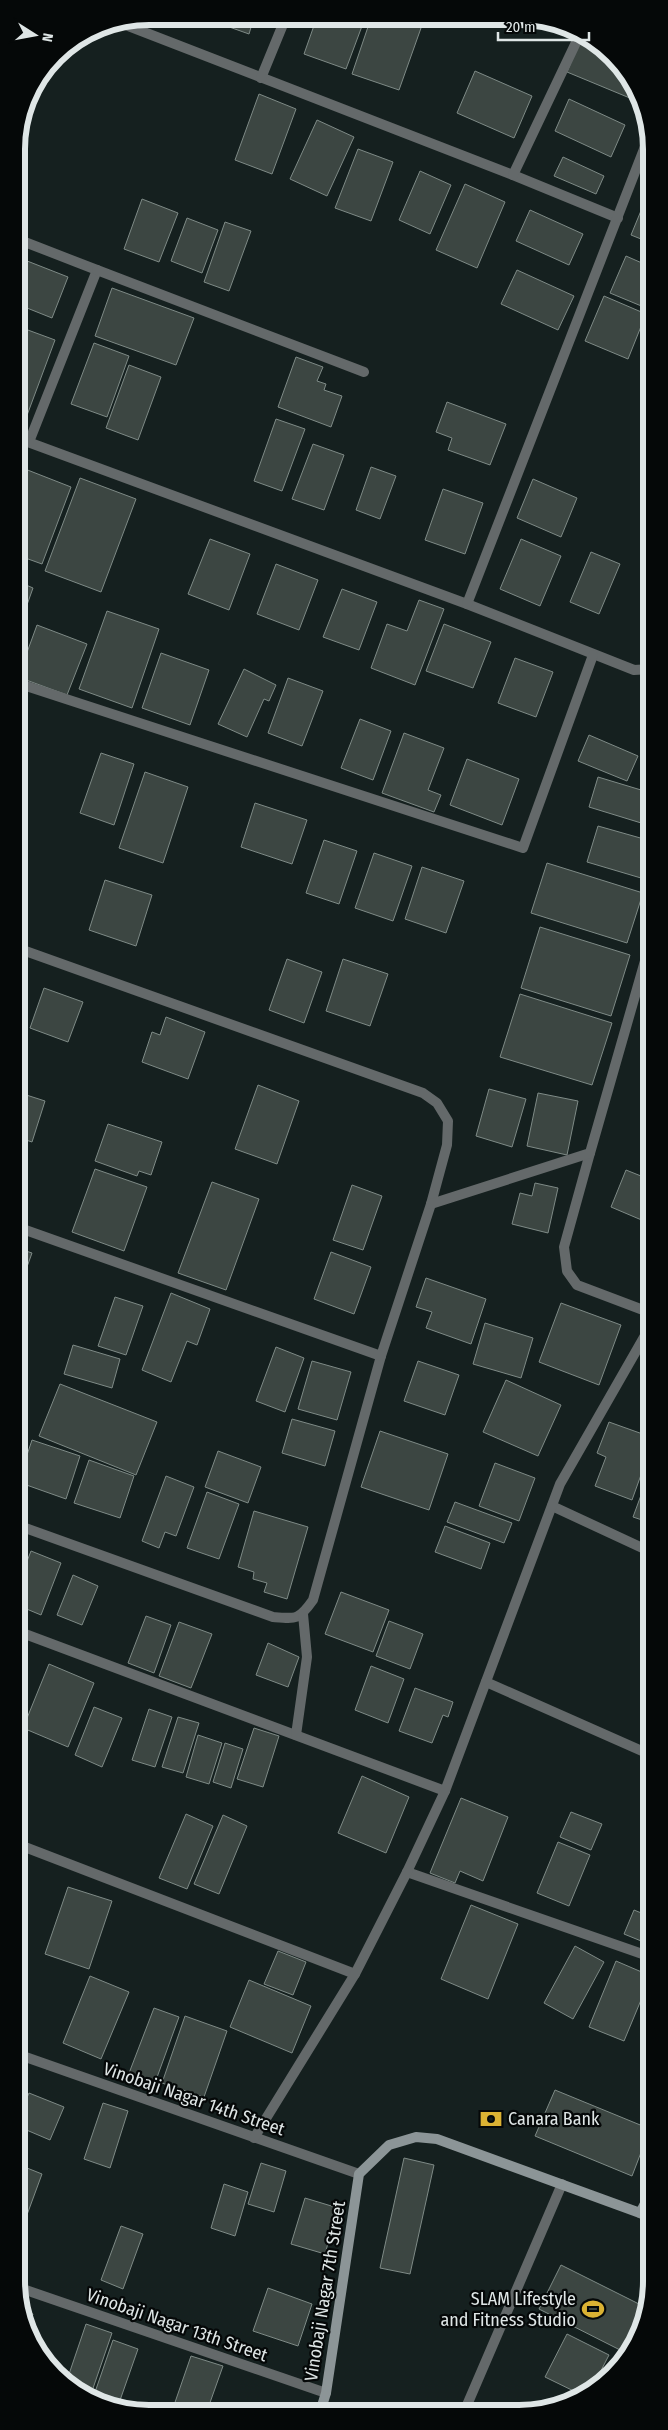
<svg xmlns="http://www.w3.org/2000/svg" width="668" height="2430" viewBox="0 0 668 2430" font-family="'Fira Sans Condensed',sans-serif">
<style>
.building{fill:#3c4642;stroke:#7e8a86}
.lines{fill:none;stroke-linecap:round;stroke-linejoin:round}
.street{stroke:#64696a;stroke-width:10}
.secondary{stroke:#8c9597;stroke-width:10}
.labels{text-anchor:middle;stroke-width:4.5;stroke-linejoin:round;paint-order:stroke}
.street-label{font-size:18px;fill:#dfe6e6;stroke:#050808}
.poi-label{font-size:18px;fill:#dfe6e6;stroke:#050808;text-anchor:start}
.rim{fill:none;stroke:#dfe6e6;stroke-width:6}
</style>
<rect width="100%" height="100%" fill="#15201f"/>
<g class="building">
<path d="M220,17H254L249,34L218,23Z"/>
<path d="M317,17L365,18L346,69L304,54Z"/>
<path d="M371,18H393L421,28L399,90L352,74Z"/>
<path d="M583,33L619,61L637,101L567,72Z"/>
<path d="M475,71L532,96L514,138L457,113Z"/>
<path d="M259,94L296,109L272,174L235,160Z"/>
<path d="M569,99L625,125L611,157L555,131Z"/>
<path d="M317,120L354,137L327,196L290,179Z"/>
<path d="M358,149L393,162L371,221L335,208Z"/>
<path d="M563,157L604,176L596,194L554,176Z"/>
<path d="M420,171L451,185L430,234L399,220Z"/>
<path d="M651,181V197L645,195Z"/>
<path d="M465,184L505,202L477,268L436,250Z"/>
<path d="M142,199L178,213L159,262L124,249Z"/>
<path d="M645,201L651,203V243L631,235Z"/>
<path d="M530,210L583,234L569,265L516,241Z"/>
<path d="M187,218L218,230L202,273L171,261Z"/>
<path d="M225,222L251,231L229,291L204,282Z"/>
<path d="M626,256L651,267V310L610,293Z"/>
<path d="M17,257L68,277L52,318L17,304Z"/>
<path d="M517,270L574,296L558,330L501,304Z"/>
<path d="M112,288L194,318L176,365L95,336Z"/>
<path d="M604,296L646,314L628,359L585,341Z"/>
<path d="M17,326L55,340L26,418L17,415Z"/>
<path d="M94,343L129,356L107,417L71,404Z"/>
<path d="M296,357L323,367L317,381L326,384L324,390L342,396L331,427L278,407Z"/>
<path d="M129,365L161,377L138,440L106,428Z"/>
<path d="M447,402L506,424L490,465L448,450L452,438L436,432Z"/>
<path d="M276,419L305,429L282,491L254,481Z"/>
<path d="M313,444L344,455L324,510L292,499Z"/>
<path d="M371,467L396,476L380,519L356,510Z"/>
<path d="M25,469L71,487L42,564L17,555V490Z"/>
<path d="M80,478L136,499L101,592L45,571Z"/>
<path d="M533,479L577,498L561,537L517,518Z"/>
<path d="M443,489L483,503L465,554L425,540Z"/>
<path d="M210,539L250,554L229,610L188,594Z"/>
<path d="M521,539L561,556L540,606L500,589Z"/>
<path d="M591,552L620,564L599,614L570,602Z"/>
<path d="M276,564L318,580L299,630L257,614Z"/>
<path d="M17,581L33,588L17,633Z"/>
<path d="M342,589L377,602L359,650L323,637Z"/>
<path d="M419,600L444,609L415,685L371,668L387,624L407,631Z"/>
<path d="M107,611L159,629L132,708L79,689Z"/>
<path d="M444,624L491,642L473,688L426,671Z"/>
<path d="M37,625L87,644L67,695L18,677Z"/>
<path d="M161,653L209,670L190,725L142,708Z"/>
<path d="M515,658L553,672L536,717L498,703Z"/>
<path d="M244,669L276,685L269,701L264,699L247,737L218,724Z"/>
<path d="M288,678L323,691L302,746L268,733Z"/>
<path d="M360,719L391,731L373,780L341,768Z"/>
<path d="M404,733L444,748L428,790L441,795L434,812L382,793Z"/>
<path d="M589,735L638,756L627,781L578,761Z"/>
<path d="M101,753L134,764L114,825L80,813Z"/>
<path d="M467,759L519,779L502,825L450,805Z"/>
<path d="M145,772L188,787L163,863L119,848Z"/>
<path d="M598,777L651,793V826L589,807Z"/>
<path d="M255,803L307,820L292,864L241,847Z"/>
<path d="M598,826L651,841L641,878L587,862Z"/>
<path d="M324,840L357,851L339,904L306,893Z"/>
<path d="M374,853L412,866L393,921L355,908Z"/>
<path d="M547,863L643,893L627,943L531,913Z"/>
<path d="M422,867L464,881L446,933L405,919Z"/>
<path d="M105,880L152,895L136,946L89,930Z"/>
<path d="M540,927L630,955L611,1016L521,988Z"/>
<path d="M287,959L322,972L304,1023L269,1010Z"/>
<path d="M343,959L388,974L370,1026L326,1011Z"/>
<path d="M44,988L83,1002L68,1042L30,1028Z"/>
<path d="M520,994L612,1023L592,1085L500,1057Z"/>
<path d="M166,1017L205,1032L188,1079L142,1062L152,1032L160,1035Z"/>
<path d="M258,1085L299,1101L277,1164L235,1149Z"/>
<path d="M489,1089L526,1099L512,1147L476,1136Z"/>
<path d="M17,1092L45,1101L32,1142L17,1137Z"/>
<path d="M538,1093L578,1101L567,1155L527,1146Z"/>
<path d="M108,1124L162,1142L151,1175L139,1171L137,1176L95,1161Z"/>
<path d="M95,1169L147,1187L124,1251L72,1232Z"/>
<path d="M626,1170L651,1180V1224L611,1207Z"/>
<path d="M212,1182L259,1199L226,1290L178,1273Z"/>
<path d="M535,1183L558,1188L548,1233L512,1224L520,1193L532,1196Z"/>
<path d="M352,1185L382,1196L363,1250L333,1240Z"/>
<path d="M17,1248L32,1253L18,1292H17Z"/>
<path d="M331,1252L371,1267L354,1314L314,1299Z"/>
<path d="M426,1278L486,1299L471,1344L426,1328L432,1312L416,1307Z"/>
<path d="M171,1293L210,1309L197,1345L187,1341L171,1382L142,1370Z"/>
<path d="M115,1297L143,1306L126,1355L98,1346Z"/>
<path d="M561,1303L621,1325L599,1385L539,1362Z"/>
<path d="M485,1323L533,1338L521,1378L473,1364Z"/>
<path d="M73,1345L120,1359L112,1388L64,1374Z"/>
<path d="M276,1347L304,1358L285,1412L256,1401Z"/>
<path d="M312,1361L351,1372L337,1420L298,1409Z"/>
<path d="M418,1361L459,1375L445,1415L404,1401Z"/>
<path d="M506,1380L561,1405L538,1456L483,1432Z"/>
<path d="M60,1384L157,1422L136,1475L39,1436Z"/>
<path d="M292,1419L335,1431L325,1466L282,1453Z"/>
<path d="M609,1422L651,1437V1447L632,1500L595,1486L606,1457L597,1453Z"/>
<path d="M380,1431L448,1454L429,1510L361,1487Z"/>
<path d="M32,1440L80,1456L66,1499L18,1482Z"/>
<path d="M218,1451L261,1467L248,1503L205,1487Z"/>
<path d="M89,1460L134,1476L120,1518L74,1503Z"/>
<path d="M495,1463L535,1478L519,1521L479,1506Z"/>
<path d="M651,1468V1523L633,1517Z"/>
<path d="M166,1476L194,1487L176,1536L165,1532L159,1548L142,1541Z"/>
<path d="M207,1492L239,1504L219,1559L187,1548Z"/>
<path d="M455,1502L512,1523L504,1543L447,1522Z"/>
<path d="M254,1511L308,1527L287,1599L264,1592L267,1583L253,1579L254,1572L238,1567Z"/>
<path d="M445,1526L490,1543L481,1569L435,1552Z"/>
<path d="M31,1551L61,1563L41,1615L17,1605V1587Z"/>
<path d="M73,1575L98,1586L82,1625L57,1615Z"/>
<path d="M341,1592L389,1610L373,1652L325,1634Z"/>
<path d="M146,1616L171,1625L154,1673L128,1663Z"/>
<path d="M389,1621L423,1634L410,1669L376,1656Z"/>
<path d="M179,1622L212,1634L191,1688L159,1676Z"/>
<path d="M268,1643L299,1657L288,1687L256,1675Z"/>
<path d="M49,1664L94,1683L68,1747L23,1728Z"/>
<path d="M371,1666L404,1679L388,1723L355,1710Z"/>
<path d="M415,1688L453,1702L448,1717L443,1715L432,1743L399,1731Z"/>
<path d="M94,1707L122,1718L102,1767L75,1755Z"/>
<path d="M149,1709L172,1717L155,1767L132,1760Z"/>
<path d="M178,1717L199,1723L183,1773L162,1767Z"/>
<path d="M254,1728L279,1736L263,1787L237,1779Z"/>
<path d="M198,1735L222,1743L209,1784L186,1777Z"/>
<path d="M225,1743L243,1749L231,1788L213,1782Z"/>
<path d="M362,1776L409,1797L386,1853L338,1833Z"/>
<path d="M461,1798L508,1817L483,1881L460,1871L455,1883L430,1873Z"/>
<path d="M571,1812L602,1824L591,1850L560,1837Z"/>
<path d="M186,1814L213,1826L187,1889L159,1878Z"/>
<path d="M223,1815L247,1826L219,1894L194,1884Z"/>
<path d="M651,1830V1848L645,1845Z"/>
<path d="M558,1842L590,1855L569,1906L537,1893Z"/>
<path d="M68,1887L112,1901L89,1969L45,1954Z"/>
<path d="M471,1905L518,1924L488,1999L441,1979Z"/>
<path d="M634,1910L651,1917V1945L624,1934Z"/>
<path d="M575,1946L604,1962L573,2019L544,2003Z"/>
<path d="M278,1951L306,1962L293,1995L264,1984Z"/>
<path d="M616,1961L651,1976L624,2041L589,2027Z"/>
<path d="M90,1976L129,1992L101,2059L63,2043Z"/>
<path d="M249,1980L311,2006L292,2053L230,2027Z"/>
<path d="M154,2008L179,2017L152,2091L126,2081Z"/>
<path d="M185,2016L227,2031L204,2097L162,2083Z"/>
<path d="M17,2081L26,2084L17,2104Z"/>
<path d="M555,2090L650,2129L632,2176L535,2136Z"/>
<path d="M29,2093L64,2107L50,2140L17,2126V2120Z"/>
<path d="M103,2103L128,2111L110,2168L84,2159Z"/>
<path d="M404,2158L434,2165L410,2274L380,2268Z"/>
<path d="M261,2163L286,2171L274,2212L248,2204Z"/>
<path d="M17,2164L42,2174L17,2242Z"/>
<path d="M224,2184L248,2192L235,2236L211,2228Z"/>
<path d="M305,2198L338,2208L325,2254L291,2244Z"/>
<path d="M121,2226L143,2234L123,2289L101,2280Z"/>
<path d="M561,2265L647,2308L642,2332L628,2354L539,2309Z"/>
<path d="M268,2288L312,2304L298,2346L253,2331Z"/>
<path d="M23,2311L33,2314L29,2325Z"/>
<path d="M86,2324L112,2333L90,2397L80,2394L66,2383Z"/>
<path d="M567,2334L609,2355L591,2390L584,2396L545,2377Z"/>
<path d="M113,2340L138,2349L118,2406L93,2398Z"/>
<path d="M191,2356L223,2366L207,2411H172Z"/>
</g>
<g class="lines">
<g class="street">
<path d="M118,22L513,175L618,218"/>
<path d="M261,78L286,17"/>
<path d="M513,175L581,32"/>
<path d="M17,239L97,270L29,442"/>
<path d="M97,270L364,372"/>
<path d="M17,438L467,604L634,670L651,669"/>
<path d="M467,604L651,131"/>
<path d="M17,683L523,848L593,655"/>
<path d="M17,948L423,1093L437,1103L448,1121L447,1145L431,1204L381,1356L313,1600C299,1620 296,1619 273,1617L17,1525"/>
<path d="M590,1153L564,1247L567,1271L577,1285L651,1313"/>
<path d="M431,1204L590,1153L651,940"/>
<path d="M17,1227L381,1356"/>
<path d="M552,1506L651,1552"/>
<path d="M17,1631L445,1791"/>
<path d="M486,1682L651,1755"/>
<path d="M296,1735L307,1657L303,1614"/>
<path d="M17,1844L355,1974"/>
<path d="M407,1872L651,1957"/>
<path d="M17,2054L359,2174"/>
<path d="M254,2138L355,1974L407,1872L445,1791L560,1484L651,1325"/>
<path d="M640,2213L651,2219"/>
<path d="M17,2287L326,2393"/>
<path d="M464,2412L562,2184"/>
</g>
<path class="secondary" d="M320,2412L326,2393L359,2174L389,2145L416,2137L437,2139L640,2213L651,2192"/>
</g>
<defs>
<g id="bank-bare" transform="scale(1.725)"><path d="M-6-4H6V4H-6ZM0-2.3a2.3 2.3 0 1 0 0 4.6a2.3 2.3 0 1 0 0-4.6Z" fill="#dbb233" stroke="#050808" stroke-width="2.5" paint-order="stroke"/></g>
<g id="stadium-bare" transform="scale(1.725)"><path d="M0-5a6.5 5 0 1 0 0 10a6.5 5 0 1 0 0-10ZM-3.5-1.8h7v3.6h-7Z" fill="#dbb233" stroke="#050808" stroke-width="2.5" paint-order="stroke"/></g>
</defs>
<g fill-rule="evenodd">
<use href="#bank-bare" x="491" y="2119"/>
<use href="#stadium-bare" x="593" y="2309"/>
</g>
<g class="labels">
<g class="street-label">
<text transform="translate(194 2099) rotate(19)" y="6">Vinobaji Nagar 14th Street</text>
<text transform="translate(325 2291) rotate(-81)" y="6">Vinobaji Nagar 7th Street</text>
<text transform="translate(177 2325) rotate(19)" y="6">Vinobaji Nagar 13th Street</text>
</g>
<g class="poi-label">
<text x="508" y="2125">Canara Bank</text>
<text x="576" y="2305" text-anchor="end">SLAM Lifestyle<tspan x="576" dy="21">and Fitness Studio</tspan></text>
</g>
</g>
<path d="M0 0H668V2430H0ZM149 25H519A124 124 0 0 1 643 149V2281A124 124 0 0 1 519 2405H149A124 124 0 0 1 25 2281V149A124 124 0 0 1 149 25Z" fill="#050808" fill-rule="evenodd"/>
<path class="rim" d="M149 25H519A124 124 0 0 1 643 149V2281A124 124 0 0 1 519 2405H149A124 124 0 0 1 25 2281V149A124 124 0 0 1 149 25Z"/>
<g transform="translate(35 35) rotate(101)" stroke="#050808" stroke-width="4" paint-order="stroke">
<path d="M0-4L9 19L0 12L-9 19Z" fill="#dfe6e6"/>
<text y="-8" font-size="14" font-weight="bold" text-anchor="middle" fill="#dfe6e6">N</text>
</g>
<path d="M498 32v8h91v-8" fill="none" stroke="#dfe6e6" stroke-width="2.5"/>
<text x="506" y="32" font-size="15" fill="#dfe6e6" stroke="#050808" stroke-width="4" paint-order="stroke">20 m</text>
</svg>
